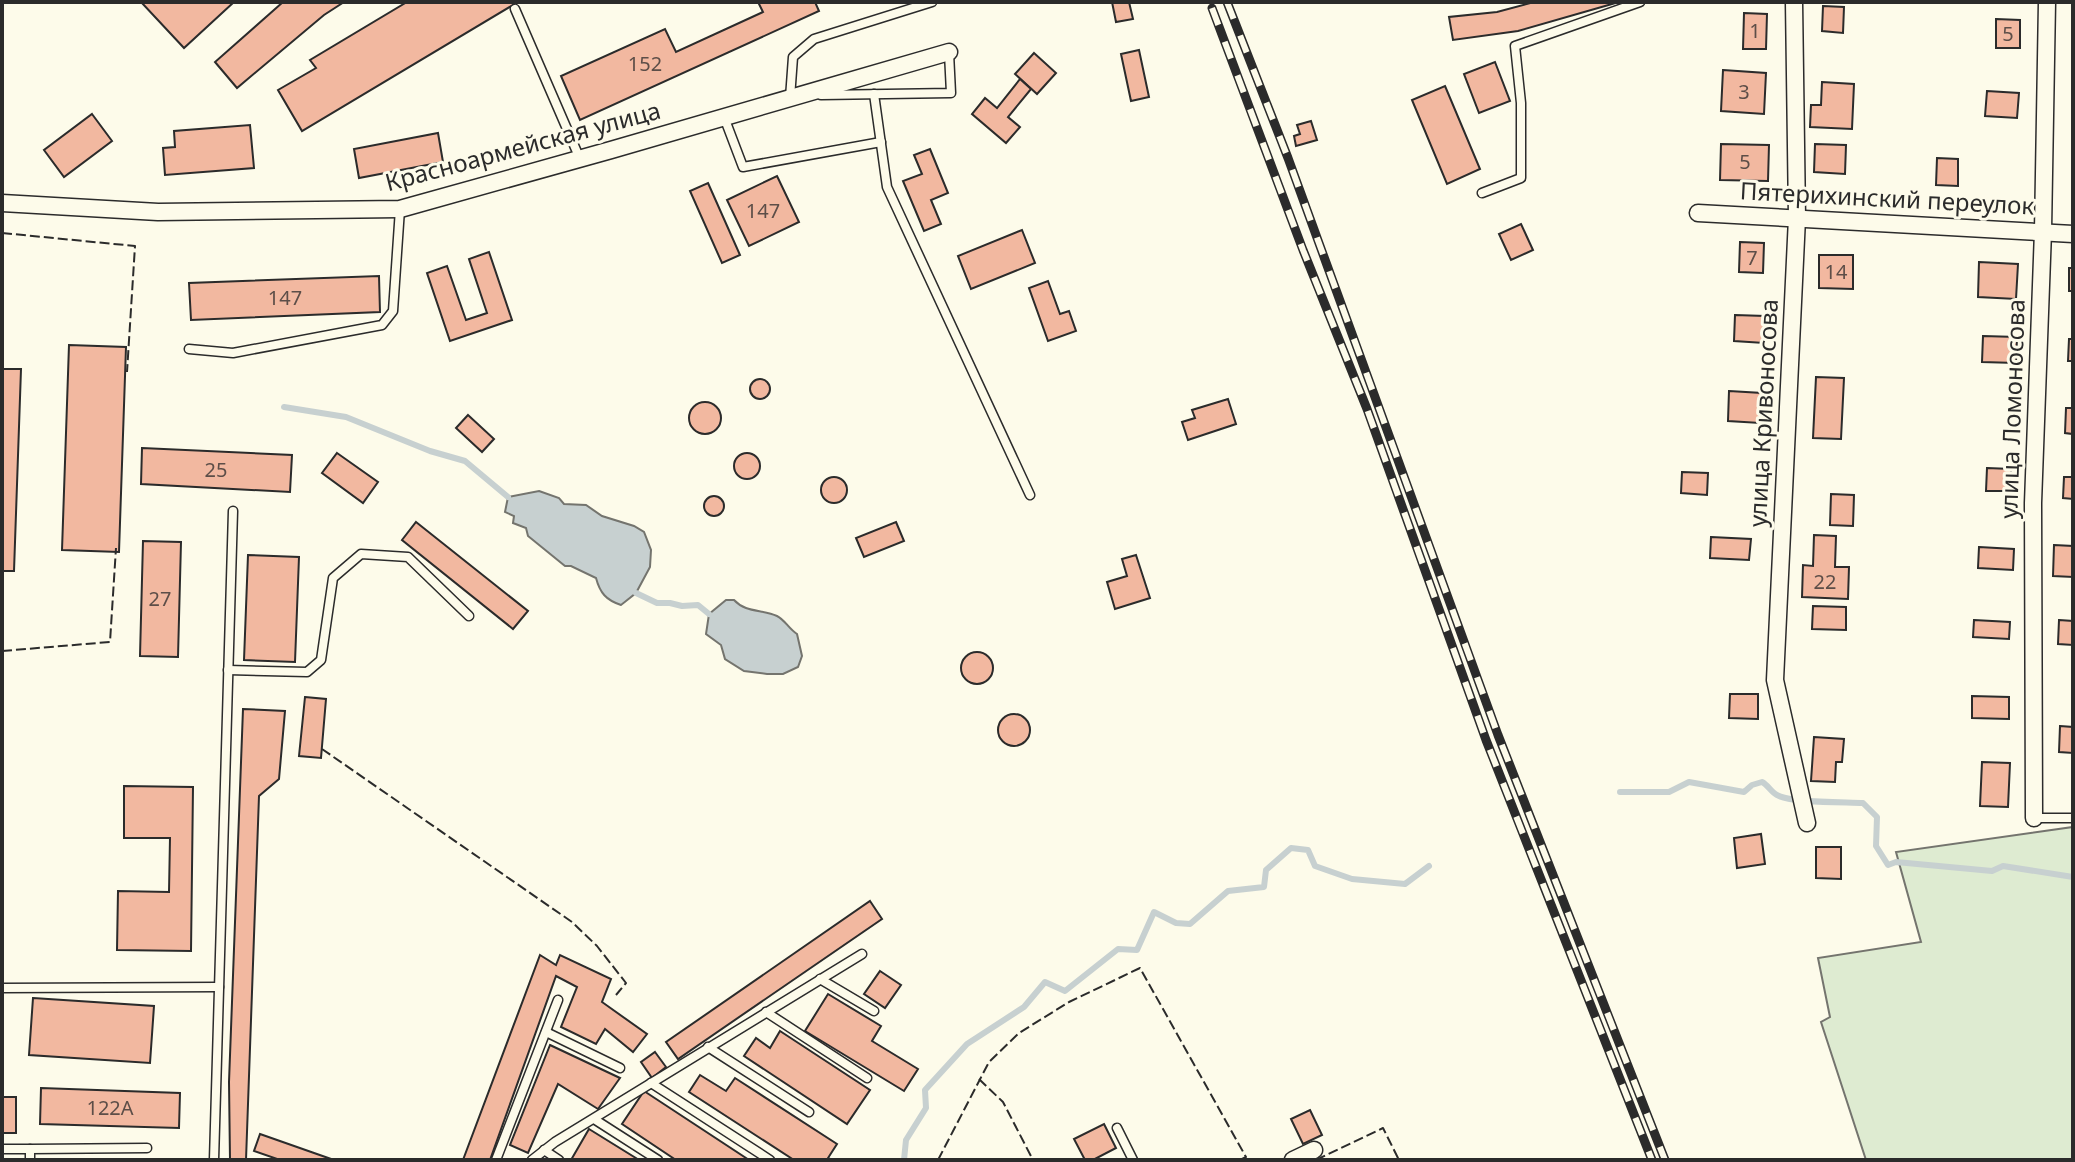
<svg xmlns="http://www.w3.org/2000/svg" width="2075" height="1162" viewBox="0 0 2075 1162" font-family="'Noto Sans',sans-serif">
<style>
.green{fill:#deebd1;stroke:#74746e;stroke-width:2}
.water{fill:#c7d0d0;stroke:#74746e;stroke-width:2}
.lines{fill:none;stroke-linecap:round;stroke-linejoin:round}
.stream{stroke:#c7d0d0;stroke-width:6}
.building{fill:#f2b8a0;stroke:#2b2b2b;stroke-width:2}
.lane-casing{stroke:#2b2b2b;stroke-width:11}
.street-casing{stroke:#2b2b2b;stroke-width:19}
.lane{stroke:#fdfbea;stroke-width:8}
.street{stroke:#fdfbea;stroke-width:16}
.rail-casing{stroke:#2b2b2b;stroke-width:9}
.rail{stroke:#fdfbea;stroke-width:6;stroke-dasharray:18;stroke-linecap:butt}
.fence{stroke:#2b2b2b;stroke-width:2;stroke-dasharray:10 4;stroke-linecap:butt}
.labels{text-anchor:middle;stroke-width:6;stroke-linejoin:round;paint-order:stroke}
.number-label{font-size:20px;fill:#5d4e48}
.street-label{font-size:24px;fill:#2b2b2b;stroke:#fdfbea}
</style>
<rect width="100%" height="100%" fill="#fdfbea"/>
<path class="green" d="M2073,827V1160H1866L1821,1022L1830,1017L1818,958L1921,942L1896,852Z"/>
<g class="water">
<path d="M539,491L559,498L564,504L586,505L602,516L634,526L644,532L651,550L650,567L636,593L621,605C606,600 600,593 596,578L571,566H565L528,536L526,528L513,523L514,516L505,512L508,497Z"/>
<path d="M726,600H734C746,613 762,609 777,616C785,620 789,629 797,634L802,656L798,667L783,674H767L744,671L725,659L721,645L706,634L709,614Z"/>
</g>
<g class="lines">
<g class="stream">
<path d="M284,407L346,417L430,451L465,461L508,497"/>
<path d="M636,593L657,603H670L682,606L698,605L709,614"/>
<path d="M1620,792H1669L1689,782L1744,792L1752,785L1762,782C1768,785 1771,792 1777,795C1789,803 1846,802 1863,803L1877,817L1876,846L1888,865L1896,862L1992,871L2003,866L2073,877"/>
<path d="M904,1160L906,1140L926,1108L925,1090L967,1044L1024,1007L1045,982L1065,991L1118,949L1137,950L1154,912L1176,923L1190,924L1228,891L1264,887L1266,870L1291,848L1308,850L1315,866L1352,879L1405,884L1429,866"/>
</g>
</g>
<g class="building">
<path d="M141,2H234L184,48Z"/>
<path d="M283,2H344L324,15L237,88L215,62Z"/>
<path d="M407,2H518L302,131L278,90L316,68L310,60Z"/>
<path d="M758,2H815L819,11L580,120L561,76L665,29L676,52L763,12Z"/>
<path d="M1112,2H1129L1133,19L1116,22Z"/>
<path d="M1534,2H1619L1518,31L1453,40L1449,17L1497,12Z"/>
<path d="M1823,6L1844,7L1843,33L1822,31Z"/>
<path d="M1744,13L1767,14L1766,49H1743Z"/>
<path d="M1996,19L2020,20V48H1996Z"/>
<path d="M1139,50L1149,97L1131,101L1121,54Z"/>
<path d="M1034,53L1056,73L1037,94L1015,74Z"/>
<path d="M1495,62L1510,101L1479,113L1464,74Z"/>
<path d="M1723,70L1766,73L1764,114L1721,111Z"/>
<path d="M1020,79L1031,89L1008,117L1020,127L1006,143L972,114L985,98L997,108Z"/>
<path d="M1822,82L1854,84L1852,129L1810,127L1811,105H1821Z"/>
<path d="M1445,86L1480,169L1447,184L1412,100Z"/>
<path d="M1987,91L2019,93L2017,118L1985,116Z"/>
<path d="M92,114L112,141L64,177L44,150Z"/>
<path d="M1311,121L1317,140L1296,146L1294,136L1300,134L1297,125Z"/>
<path d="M250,125L254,168L165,175L163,148L175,147L174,131Z"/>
<path d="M438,133L443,162L359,178L354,149Z"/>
<path d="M1721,144L1769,145L1768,181L1720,180Z"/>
<path d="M1815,144L1846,145L1845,174L1814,172Z"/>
<path d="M930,149L948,193L931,200L941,224L924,231L903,181L922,174L914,155Z"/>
<path d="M1937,158L1958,159V186L1936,185Z"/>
<path d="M777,176L799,222L749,246L727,200Z"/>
<path d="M708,183L740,255L722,263L690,191Z"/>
<path d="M1521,224L1533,250L1511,260L1499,234Z"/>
<path d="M1022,230L1035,263L971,289L958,256Z"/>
<path d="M1740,242L1764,243L1763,273L1739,272Z"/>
<path d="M489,252L512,320L450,341L427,273L447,266L466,320L487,313L469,259Z"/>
<path d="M1819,255H1853V289L1819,288Z"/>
<path d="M1979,262L2018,264L2016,299L1978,297Z"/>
<rect x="2069" y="268" width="4" height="23"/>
<path d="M379,276L380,312L191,320L189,283Z"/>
<path d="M1048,281L1060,314L1069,311L1076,331L1048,341L1029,288Z"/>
<path d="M1735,315L1765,316L1764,343L1734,341Z"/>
<path d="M1983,336L2017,337L2016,363L1982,362Z"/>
<path d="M2069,339H2073V361H2068Z"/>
<path d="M69,345L126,347L119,552L62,550Z"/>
<path d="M2,369H21L14,571H2Z"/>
<path d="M1816,377L1844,378L1841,439L1813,438Z"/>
<circle cx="760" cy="389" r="10"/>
<path d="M1729,391L1762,393L1760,423L1728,421Z"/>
<path d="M1228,399L1236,424L1188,440L1182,422L1195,418L1192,410Z"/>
<circle cx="705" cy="418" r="16"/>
<path d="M2066,408H2073V434L2065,433Z"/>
<path d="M468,415L494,439L482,452L456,428Z"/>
<path d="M142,448L292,455L290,492L141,484Z"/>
<path d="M337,453L378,482L363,503L322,473Z"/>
<circle cx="747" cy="466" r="13"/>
<path d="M1987,468L2011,469V491H1986Z"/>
<path d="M1682,472L1708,473L1707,495L1681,493Z"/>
<path d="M2064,477H2073V499L2063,498Z"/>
<circle cx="834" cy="490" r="13"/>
<path d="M1831,494L1854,495L1853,526L1830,525Z"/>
<circle cx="714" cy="506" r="10"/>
<path d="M416,522L528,611L513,629L402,540Z"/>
<path d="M896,522L904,541L864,557L856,538Z"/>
<path d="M1814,535L1836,536L1835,567H1849L1848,599L1802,597L1803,565L1813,566Z"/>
<path d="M1711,537L1751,539L1749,560L1710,558Z"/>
<path d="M143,541L181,542L178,657L140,656Z"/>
<path d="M2054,545L2073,546V577L2053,576Z"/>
<path d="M1979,547L2014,549L2013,570L1978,568Z"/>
<path d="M248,555L299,557L295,662L244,660Z"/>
<path d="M1136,555L1150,598L1115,609L1107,582L1127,576L1122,559Z"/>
<path d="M1813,606L1846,607V630L1812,629Z"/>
<path d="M1974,620L2010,622L2009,639L1973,637Z"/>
<path d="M2059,620L2073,621V645L2058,644Z"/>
<circle cx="977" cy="668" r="16"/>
<path d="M1730,694H1758V719L1729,718Z"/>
<path d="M1972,696L2009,697V719L1972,718Z"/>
<path d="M305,697L326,699L321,758L299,756Z"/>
<path d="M243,709L285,711L279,779L259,796L246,1160H230L229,1082Z"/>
<circle cx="1014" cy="730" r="16"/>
<path d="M2060,726L2073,727V753L2059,752Z"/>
<path d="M1814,737L1844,739L1842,762H1836L1835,782L1811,781Z"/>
<path d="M1982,762L2010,763L2008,807L1980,806Z"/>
<path d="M124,786L193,787L191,951L117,950L118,891L169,892L170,838H124Z"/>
<path d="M1761,834L1765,864L1737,868L1734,838Z"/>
<path d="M1816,847H1841V879L1816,878Z"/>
<path d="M870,901L882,919L678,1059L666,1042Z"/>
<path d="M540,955L556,965L560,955L611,979L602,1002L647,1034L633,1052L605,1029L596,1044L561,1027L577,987L556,976L490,1160H463Z"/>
<path d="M880,971L901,985L885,1008L864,994Z"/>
<path d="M828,994L881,1026L872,1041L918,1069L904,1091L805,1031Z"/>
<path d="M33,998L154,1006L150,1063L29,1055Z"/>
<path d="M780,1031L870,1090L847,1124L744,1056L756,1038L770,1048Z"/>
<path d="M550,1045L620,1078L598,1109L558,1084L528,1153L510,1145Z"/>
<path d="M655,1052L666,1067L652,1078L641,1062Z"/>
<path d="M700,1075L726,1091L735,1078L837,1144L828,1158L832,1160H794L689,1092Z"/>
<path d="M41,1088L180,1093L179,1128L40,1124Z"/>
<path d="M644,1091L749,1160H676L622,1124Z"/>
<rect x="2" y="1097" width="14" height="36"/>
<path d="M1310,1110L1322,1135L1303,1144L1291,1119Z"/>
<path d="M1104,1124L1116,1148L1093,1160H1085L1074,1139Z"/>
<path d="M589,1129L639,1160H571Z"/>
<path d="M260,1134L334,1160H280L254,1151Z"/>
</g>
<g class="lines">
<g class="lane-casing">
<g id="lane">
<path d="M515,9L580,159"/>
<path d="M874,94L887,187L1030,495"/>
<path d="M821,95L951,93L949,53"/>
<path d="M790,98L793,57L814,39L932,2"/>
<path d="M724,117L743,167L881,142"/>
<path d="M1482,193L1521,178V103L1515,46L1640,2"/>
<path d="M189,349L233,353L382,325L393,311L400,209"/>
<path d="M228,670L307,672L321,660L333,578L361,554L408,557L469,616"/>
<path d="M2034,818H2073"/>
<path d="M820,979L874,1011"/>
<path d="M2,988L219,987"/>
<path d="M766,1012L867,1078"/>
<path d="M546,1032L620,1068"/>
<path d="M708,1047L809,1112"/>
<path d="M651,1083L770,1160"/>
<path d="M594,1119L658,1160"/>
<path d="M1117,1128L1133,1160"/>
<path d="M2,1149H30"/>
<path d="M544,1150L559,1160"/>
<path d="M30,1160V1149L147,1148"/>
<path d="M214,1160L233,511"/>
<path d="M496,1160L558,1000"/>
<path d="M532,1160L555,1142L862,954"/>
</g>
</g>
<g class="street-casing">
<g id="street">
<path d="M1794,2L1797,218L1775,680L1807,823"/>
<path d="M2,203L158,212L400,209L611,150L949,52"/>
<path d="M1698,213L2073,234"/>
<path d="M2034,818L2033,503L2043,231L2047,2"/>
<path d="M1293,1160L1314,1150"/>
</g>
</g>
<use href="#lane" class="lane"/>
<use href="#street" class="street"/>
<g class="rail-casing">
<g id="rail">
<path d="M1227,2L1288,158L1498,735L1665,1160"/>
<path d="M1212,8L1303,250L1367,409L1486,740L1652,1160"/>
</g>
</g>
<use href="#rail" class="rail"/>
<g class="fence">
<path d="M2,233L135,246L127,372"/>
<path d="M2,651L110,642L116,548"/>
<path d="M322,749L572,922L597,946L626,983L616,995"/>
<path d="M979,1079L1003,1102L1033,1160"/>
<path d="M938,1160L989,1062L1019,1033L1069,1002L1140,968L1246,1157L1240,1160"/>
<path d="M1316,1160L1383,1128L1399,1160"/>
</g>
</g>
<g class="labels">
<g class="number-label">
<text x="1755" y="38">1</text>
<text x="2008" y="41">5</text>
<text x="645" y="71">152</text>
<text x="1744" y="99">3</text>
<text x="1745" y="169">5</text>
<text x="763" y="218">147</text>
<text x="1752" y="265">7</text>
<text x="1836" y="279">14</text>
<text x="285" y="305">147</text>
<text x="216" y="477">25</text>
<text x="1825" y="589">22</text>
<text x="160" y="606">27</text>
<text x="110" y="1115">122А</text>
</g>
<g class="street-label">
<text transform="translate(523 147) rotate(-15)" y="8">Красноармейская улица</text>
<text transform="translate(1887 199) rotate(3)" y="8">Пятерихинский переулок</text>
<text transform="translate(2013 409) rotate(-88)" y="8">улица Ломоносова</text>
<text transform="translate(1764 413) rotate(-87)" y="8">улица Кривоносова</text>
</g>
</g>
<rect width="2075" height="1162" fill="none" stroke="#2b2b2b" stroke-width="8"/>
</svg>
